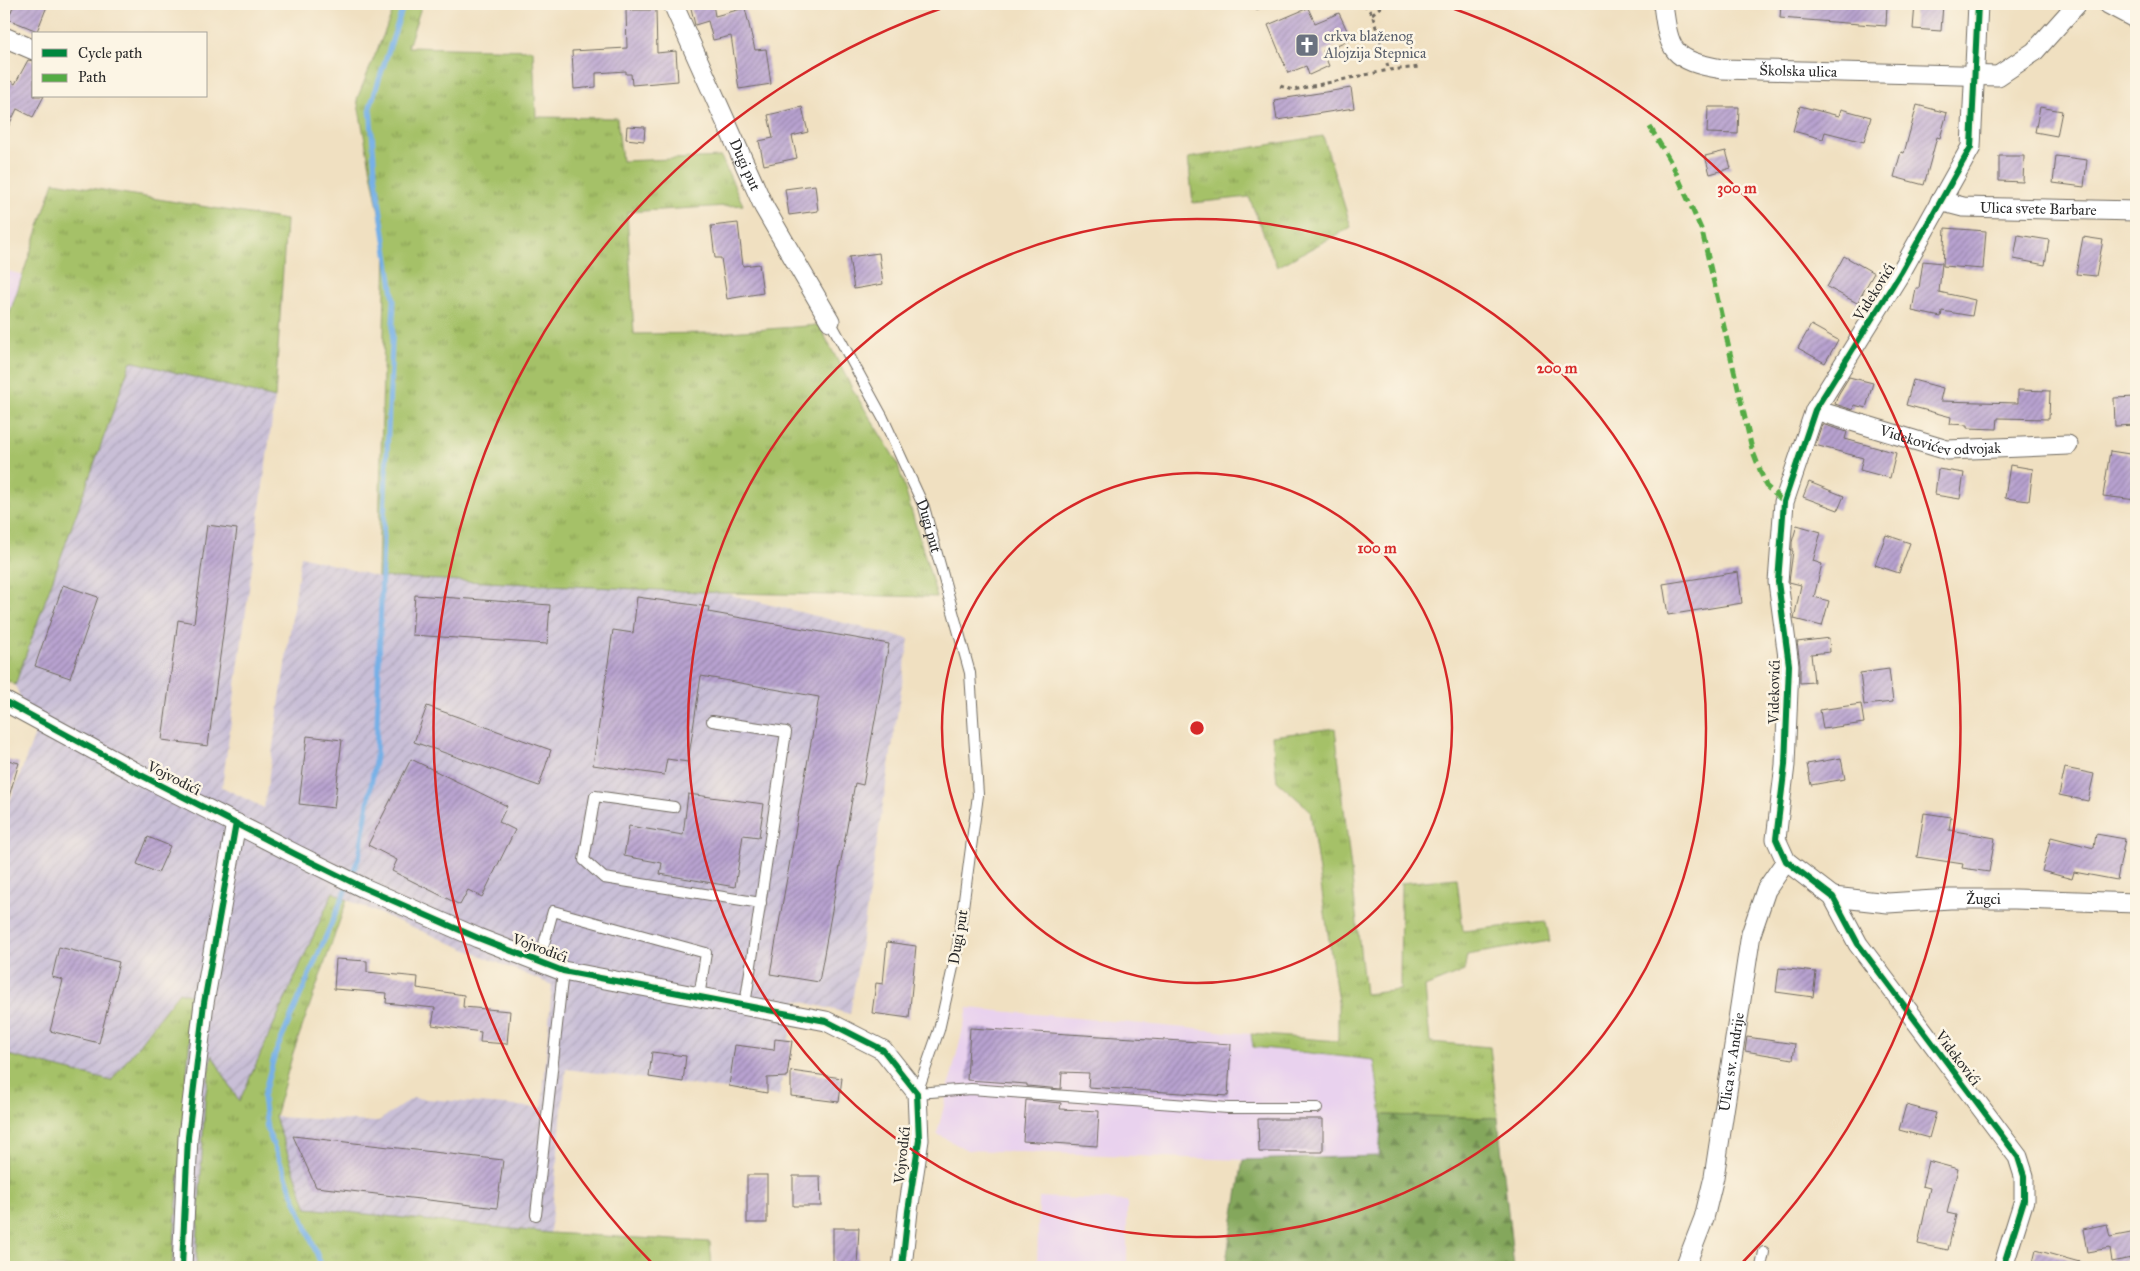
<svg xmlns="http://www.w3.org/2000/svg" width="2140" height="1271" viewBox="0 0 2140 1271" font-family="'IM FELL Great Primer',serif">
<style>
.built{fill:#e9d2ee}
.industrial{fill:url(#industrial-furrows)}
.grass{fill:url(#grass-tufts);stroke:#687649}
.forest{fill:url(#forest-firs);stroke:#586944}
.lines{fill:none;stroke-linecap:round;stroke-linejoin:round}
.stream{stroke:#76b0e7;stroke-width:5}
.building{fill:url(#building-hatch)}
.lane-casing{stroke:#706a60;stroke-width:12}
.street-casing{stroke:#706a60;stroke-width:21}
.path{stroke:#706a60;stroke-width:3;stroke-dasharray:4 4;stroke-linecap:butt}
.lane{stroke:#fff;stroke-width:10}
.street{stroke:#fff;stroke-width:19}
.quiet{stroke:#54ab44;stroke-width:5;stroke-dasharray:10 5;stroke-linecap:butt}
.cycleway-casing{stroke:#fcf5e5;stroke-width:9}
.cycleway{stroke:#00873e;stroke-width:6}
.ring{fill:none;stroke:#d62828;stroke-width:2.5}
.labels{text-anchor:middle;stroke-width:5;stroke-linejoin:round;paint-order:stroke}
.worship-label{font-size:15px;fill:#5b616d;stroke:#fcf5e5;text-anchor:start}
.street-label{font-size:15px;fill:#2b2b2b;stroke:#fcf5e5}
.centre{fill:#d62828;stroke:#fcf5e5;stroke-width:2.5}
.ring-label{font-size:15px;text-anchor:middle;font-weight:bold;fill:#d62828;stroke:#fcf5e5;stroke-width:5;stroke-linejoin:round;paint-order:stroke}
</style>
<defs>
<pattern id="industrial-furrows" width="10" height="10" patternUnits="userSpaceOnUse" patternTransform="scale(1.25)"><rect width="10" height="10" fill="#c9bfd7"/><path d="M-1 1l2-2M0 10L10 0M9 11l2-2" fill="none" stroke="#ada4b9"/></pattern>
<pattern id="grass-tufts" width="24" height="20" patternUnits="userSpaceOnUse" patternTransform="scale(1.25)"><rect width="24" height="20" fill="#a5c167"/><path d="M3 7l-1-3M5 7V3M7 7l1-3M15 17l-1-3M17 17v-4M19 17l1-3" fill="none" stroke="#879d55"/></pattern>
<pattern id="forest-firs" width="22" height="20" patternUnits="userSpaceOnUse" patternTransform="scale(1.25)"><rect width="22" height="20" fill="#84a75c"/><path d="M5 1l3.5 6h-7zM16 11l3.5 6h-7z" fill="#6c884c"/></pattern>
<pattern id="building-hatch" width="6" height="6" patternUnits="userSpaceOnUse" patternTransform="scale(1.25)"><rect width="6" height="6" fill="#b8a2d0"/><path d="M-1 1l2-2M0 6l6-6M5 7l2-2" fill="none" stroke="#9684a9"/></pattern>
</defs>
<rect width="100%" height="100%" fill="#fcf5e5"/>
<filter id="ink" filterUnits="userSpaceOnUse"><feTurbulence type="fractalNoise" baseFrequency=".02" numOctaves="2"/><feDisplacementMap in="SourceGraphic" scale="10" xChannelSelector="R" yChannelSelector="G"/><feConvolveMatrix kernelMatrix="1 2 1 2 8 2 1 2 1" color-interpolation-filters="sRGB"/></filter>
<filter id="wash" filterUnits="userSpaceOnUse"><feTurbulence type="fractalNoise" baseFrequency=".0096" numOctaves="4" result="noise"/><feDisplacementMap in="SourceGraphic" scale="20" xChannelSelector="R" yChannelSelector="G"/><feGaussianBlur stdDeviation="1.12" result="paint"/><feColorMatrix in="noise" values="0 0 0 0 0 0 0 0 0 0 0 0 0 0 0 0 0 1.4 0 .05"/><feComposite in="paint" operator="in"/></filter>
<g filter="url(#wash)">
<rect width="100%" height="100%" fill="#f0e0c1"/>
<g class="built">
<path d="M4,270L23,275L4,330Z"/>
<path d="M968,1008L1251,1034L1253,1047L1374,1060L1382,1115L1379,1156L1243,1160L967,1150L937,1134Z"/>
<path d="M1039,1197L1127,1201V1267H1037Z"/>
</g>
<path class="industrial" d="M131,361L275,398L222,787L264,808L301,556L378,577L723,593L909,639L850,1014L796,1000L779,1096L566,1069L550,1233L307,1208L275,1117L377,1122L413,1098L542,1108L552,985L347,900L333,892L239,1103L212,1056L205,1099L196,1267H172L183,1105L178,992L111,1081L4,1054V817L35,734L15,685Z"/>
<g class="grass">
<path d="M396,4H422L408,47L533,50L536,117L617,118L622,161L721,157L743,205L627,212L634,334L717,333L819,325L853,390L897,462L937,597L723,593L378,577L386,249L357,99Z"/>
<path d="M1323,136L1351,227L1277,267L1249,197L1193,203L1188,158Z"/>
<path d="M54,182L286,220L275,398L131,361L15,685L4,679V330Z"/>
<path d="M1335,728L1365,994L1400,990L1401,883L1457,878L1463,931L1546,922L1550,941L1467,955L1464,971L1425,987L1430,1042L1490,1047L1498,1118L1382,1115L1374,1060L1253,1047L1251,1034L1338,1041V1002L1310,810L1277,781L1272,736Z"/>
<path d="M333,892L347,900L293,1053L275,1117L307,1208L550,1233L710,1242L712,1267H196L205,1099L212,1055L239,1102Z"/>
<path d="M179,992L193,996L172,1267H4V1054L111,1081Z"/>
</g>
<path class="forest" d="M1382,1115L1498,1118L1514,1267H1225L1243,1160L1379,1156Z"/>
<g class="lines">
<g class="stream">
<path d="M351,877L359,857L376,756L383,539L394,301L375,172L370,107L404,4"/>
<path d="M322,1267L267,1129L263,1097L275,1054L348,885"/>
</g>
</g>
<g id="blocks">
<g class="building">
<path d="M14,4H48L37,31L8,19Z"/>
<path d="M690,4H713L715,16L745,8L755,50L766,49L771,84L739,89L731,36L713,40L708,21L695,25Z"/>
<path d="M1781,4H1887L1886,26L1780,18Z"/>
<path d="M1915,4H1943L1941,31L1913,29Z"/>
<path d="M1308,8L1315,23L1339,13L1351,39L1323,51L1329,66L1309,75L1306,66L1288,73L1268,25Z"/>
<path d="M626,10H656L657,53L676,51L678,81L632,85L631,74H626V71L596,73V87L574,89L572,51L627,48Z"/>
<path d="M28,60L34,61V96H44L33,117L17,109L4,135V90L9,80L15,84Z"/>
<path d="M1351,88L1354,108L1277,120L1274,100Z"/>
<path d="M1917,105L1947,113L1940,138L1937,137L1924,185L1894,177L1901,152L1904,153Z"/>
<path d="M1800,106L1839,116L1841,109L1871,117L1864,142L1825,132L1823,139L1793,131Z"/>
<path d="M802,107L808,132L792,136L797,158L764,165L759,141L773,138L768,115Z"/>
<path d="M1708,107H1739L1738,134L1707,133Z"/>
<path d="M2040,107L2062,111L2057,136L2035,132Z"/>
<path d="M627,126L645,127L644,141L626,139Z"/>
<path d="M1726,151L1731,168L1710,174L1705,156Z"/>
<path d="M1999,156H2024L2023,182L1999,181Z"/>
<path d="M2056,156L2087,160L2084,187L2053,183Z"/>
<path d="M815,185L818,211L789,215L785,189Z"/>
<path d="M738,223L743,266L759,264L763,293L727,299L721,258H715L711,226Z"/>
<path d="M1945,228L1986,231L1983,269L1943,266Z"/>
<path d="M2018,235L2049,240L2045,265L2014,259Z"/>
<path d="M2083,237L2103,240L2096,276L2076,274Z"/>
<path d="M879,253L883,284L854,289L849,257Z"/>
<path d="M1844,256L1874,273L1857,303L1827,287Z"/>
<path d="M1923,261L1942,263L1939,292L1975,300L1972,316L1942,311L1941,317L1912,311L1916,288H1919Z"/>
<path d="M1811,325L1838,340L1825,363L1798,348Z"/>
<path d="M1849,377L1873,383L1866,408L1854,405L1853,410L1835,404L1838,395Z"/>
<path d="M1913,380L1943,388L1940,401L2018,403V390L2050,391L2049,419L1998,418L1997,429L1967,428V425L1950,424L1951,417L1906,405Z"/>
<path d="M2136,397V425L2115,426L2114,398Z"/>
<path d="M1822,424L1847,432L1845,439L1896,453L1890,478L1860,470L1863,458L1815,445Z"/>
<path d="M2110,451L2136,455V500L2103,496Z"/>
<path d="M2010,465L2033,469L2029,501L2005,498Z"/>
<path d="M1938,469L1964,473L1960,499L1935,495Z"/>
<path d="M1809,482L1844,496L1838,510L1803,497Z"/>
<path d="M207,525L237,529L208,746L162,740L178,620L194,623Z"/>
<path d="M1797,525L1821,532L1813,561L1822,564L1814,597L1829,601L1822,626L1794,619L1801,585L1789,582L1793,551H1792V542Z"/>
<path d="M1886,535L1910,543L1899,573L1875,565Z"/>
<path d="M1738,572L1742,603L1668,615L1663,584Z"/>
<path d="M63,585L98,597L70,678L35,666Z"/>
<path d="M415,595L550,605L547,644L412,635Z"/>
<path d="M637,597L709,607L708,612L889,644L863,785L855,783L819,982L770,974L819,697L701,676L688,762L667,759L664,775L593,765L613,630L633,633Z"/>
<path d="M1829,638L1830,652L1811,654L1814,682L1800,683V664L1797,642Z"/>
<path d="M1889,669L1893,702L1864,705L1860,673Z"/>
<path d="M1861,704L1864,723L1823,729L1820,710Z"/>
<path d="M427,706L551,750L539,786L414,742Z"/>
<path d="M307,736L342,740L334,808L299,804Z"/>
<path d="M1841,758L1845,779L1811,785L1807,764Z"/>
<path d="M4,759L19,763L7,803H4Z"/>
<path d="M411,759L507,806L499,822L515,830L482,897L468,890L460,905L392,871L397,860L368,845Z"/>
<path d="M2065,768L2094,774L2088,801L2059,795Z"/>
<path d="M688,794L764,804L759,837L743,835L735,887L660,874L662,863L624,856L629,826L683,835Z"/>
<path d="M1924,813L1951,817L1949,830L1995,838L1989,872L1962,868L1963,864L1917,857Z"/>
<path d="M2096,834L2125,839L2117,880L2074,872L2072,879L2042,871L2051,837L2094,848Z"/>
<path d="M148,837L170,846L158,873L137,864Z"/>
<path d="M887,942L916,946L909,1018L872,1013L876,983L883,984Z"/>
<path d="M59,947L119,962L99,1043L50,1031L63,980L52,977Z"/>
<path d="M336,959L367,961V972L418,977L417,988L464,995L463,1007L510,1011L507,1044L480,1042L481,1032L432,1025L435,1008L386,1003L387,993L334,989Z"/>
<path d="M1779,968L1816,972L1813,997L1776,992Z"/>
<path d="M970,1028L1231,1044L1228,1096L1088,1087L1089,1073L1062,1072L1061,1089L1027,1086V1084L967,1080Z"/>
<path d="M1747,1037L1795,1044L1793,1059L1745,1051Z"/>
<path d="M775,1039L792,1041L787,1077L767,1078V1093L729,1086L735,1045L774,1050Z"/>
<path d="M652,1052L686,1056L683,1082L649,1077Z"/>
<path d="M791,1071L842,1078L839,1102L791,1096Z"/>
<path d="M1026,1100L1061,1103L1060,1109L1099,1111L1097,1146L1023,1141Z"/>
<path d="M1906,1105L1936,1113L1929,1138L1899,1130Z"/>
<path d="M1258,1119H1323V1152H1259Z"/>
<path d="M293,1136L503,1160L497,1208L316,1187Z"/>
<path d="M1928,1161L1958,1169L1947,1213L1956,1215L1948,1250L1918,1244L1930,1188L1922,1186Z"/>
<rect x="747" y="1175" width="20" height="48"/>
<path d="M793,1176H820L821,1206H793Z"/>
<path d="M2107,1224L2110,1237L2136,1232V1257L2112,1262L2110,1248L2087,1252L2083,1229Z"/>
<path d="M833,1228H859L857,1267H833Z"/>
<path d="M2036,1250L2083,1263V1267H2032Z"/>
</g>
</g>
</g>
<g filter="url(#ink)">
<use href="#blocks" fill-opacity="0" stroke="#706a60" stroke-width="1"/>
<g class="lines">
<g class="lane-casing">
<g id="lane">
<path id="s1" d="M830,321L883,418L924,507L970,673L978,795L958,945L939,1030L917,1093L971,1089L1228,1108H1317"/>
<path d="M712,721L786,732L745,1005"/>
<path d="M674,807L595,796L584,860L604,878L761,903"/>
<path d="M539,962L553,911L706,953L699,997"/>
<path d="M536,1215L563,971"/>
<path d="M1761,1267L1764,1252"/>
</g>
</g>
<g class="street-casing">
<g id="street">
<path id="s2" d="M673,4L764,207L830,321"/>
<path id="s3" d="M1663,4C1669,52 1672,60 1722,69L1998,76L2034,52L2077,4"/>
<path d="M1978,4L1971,147L1901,272L1815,410L1784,502L1778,582L1789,665L1785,765L1776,839L1786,861L1833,897L1858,944L2018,1157L2024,1176V1200L2003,1267"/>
<path d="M2108,4L2136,19"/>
<path d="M4,37L34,50"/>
<path id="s4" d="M1940,201L1963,207L2136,211"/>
<path id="s5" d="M1815,410L1947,450L2068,445"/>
<path d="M4,701L133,771L297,855L364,888L478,938L563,971L826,1021L883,1050L917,1093L919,1140L908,1211L902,1267"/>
<path id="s6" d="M1833,897L1888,903L1950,899H2015L2136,903"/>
<path d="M182,1267L188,1137L204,1003L236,823"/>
<path id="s7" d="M1685,1267L1704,1218L1714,1177L1751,934L1766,890L1786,861"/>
</g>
</g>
<g class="path">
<path d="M1364,4L1372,14L1389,70L1420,67"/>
<path d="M1256,9L1267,4"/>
<path d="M1372,14L1384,4"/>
<path d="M1280,86L1293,90L1389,70"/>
</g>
<use href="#lane" class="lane"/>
<use href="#street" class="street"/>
<path class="quiet" d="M1650,127L1673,166L1702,231L1752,449L1766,486L1784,502"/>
<g class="cycleway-casing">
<g id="cycleway">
<path d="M1978,4L1971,147L1901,272L1815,410L1784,502L1778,582L1789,665L1785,765L1776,839L1786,861L1833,897L1858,944L2018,1157L2024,1176V1200L2003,1267"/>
<path d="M4,701L133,771L297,855L364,888L478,938L563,971L826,1021L883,1050L917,1093L919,1140L908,1211L902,1267"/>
<path d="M182,1267L188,1137L204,1003L236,823"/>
</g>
</g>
<use href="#cycleway" class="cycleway"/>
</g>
</g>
<g class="ring">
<circle cx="1197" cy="728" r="255"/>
<circle cx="1197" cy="728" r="509"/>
<path d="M652 1263A764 764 0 0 1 948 6M1446 6A764 764 0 0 1 1742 1263"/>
</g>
<defs>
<g id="church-square" transform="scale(1.25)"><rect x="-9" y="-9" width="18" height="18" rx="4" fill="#6b7280" stroke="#fcf5e5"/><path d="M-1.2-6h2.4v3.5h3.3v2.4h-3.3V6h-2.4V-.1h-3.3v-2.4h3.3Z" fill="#fff"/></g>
</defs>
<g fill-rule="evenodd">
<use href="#church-square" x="1307" y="45"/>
</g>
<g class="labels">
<g class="worship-label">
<text x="1324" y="41">crkva blaženog<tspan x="1324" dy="17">Alojzija Stepnica</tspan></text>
</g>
<g class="street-label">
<text dy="5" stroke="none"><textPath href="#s3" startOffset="176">Školska ulica</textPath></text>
<text dy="5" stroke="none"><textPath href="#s2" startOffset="176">Dugi put</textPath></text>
<text dy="5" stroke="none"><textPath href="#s4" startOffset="99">Ulica svete Barbare</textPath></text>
<text transform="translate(1874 292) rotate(-58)" y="5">Videkovići</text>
<text dy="5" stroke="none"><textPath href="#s5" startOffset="130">Videkovićev odvojak</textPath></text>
<text dy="5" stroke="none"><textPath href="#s1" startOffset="228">Dugi put</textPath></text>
<text transform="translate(1774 692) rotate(-89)" y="5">Videkovići</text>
<text transform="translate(174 778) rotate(27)" y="5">Vojvodići</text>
<text dy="5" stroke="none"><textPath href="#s6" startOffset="151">Žugci</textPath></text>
<text transform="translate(958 937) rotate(-80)" y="5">Dugi put</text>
<text transform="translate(540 948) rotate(20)" y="5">Vojvodići</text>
<text transform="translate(1958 1058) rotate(53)" y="5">Videkovići</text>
<text dy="5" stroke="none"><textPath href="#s7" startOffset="211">Ulica sv. Andrije</textPath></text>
<text transform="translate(902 1155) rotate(-84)" y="5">Vojvodići</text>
</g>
</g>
<circle cx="1197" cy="728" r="8" class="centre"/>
<g class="ring-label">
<text x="1737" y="193">300 m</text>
<text x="1557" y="373">200 m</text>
<text x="1377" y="553">100 m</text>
</g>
<rect width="2140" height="1271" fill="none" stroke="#fcf5e5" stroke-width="20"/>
<rect x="32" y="32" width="175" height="65" fill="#fcf5e5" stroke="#a8a49b"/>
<rect x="42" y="49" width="25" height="8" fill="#00873e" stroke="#a8a49b"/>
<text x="78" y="58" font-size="15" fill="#2b2b2b">Cycle path</text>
<rect x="42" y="74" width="25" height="8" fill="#54ab44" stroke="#a8a49b"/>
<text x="78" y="82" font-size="15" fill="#2b2b2b">Path</text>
</svg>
